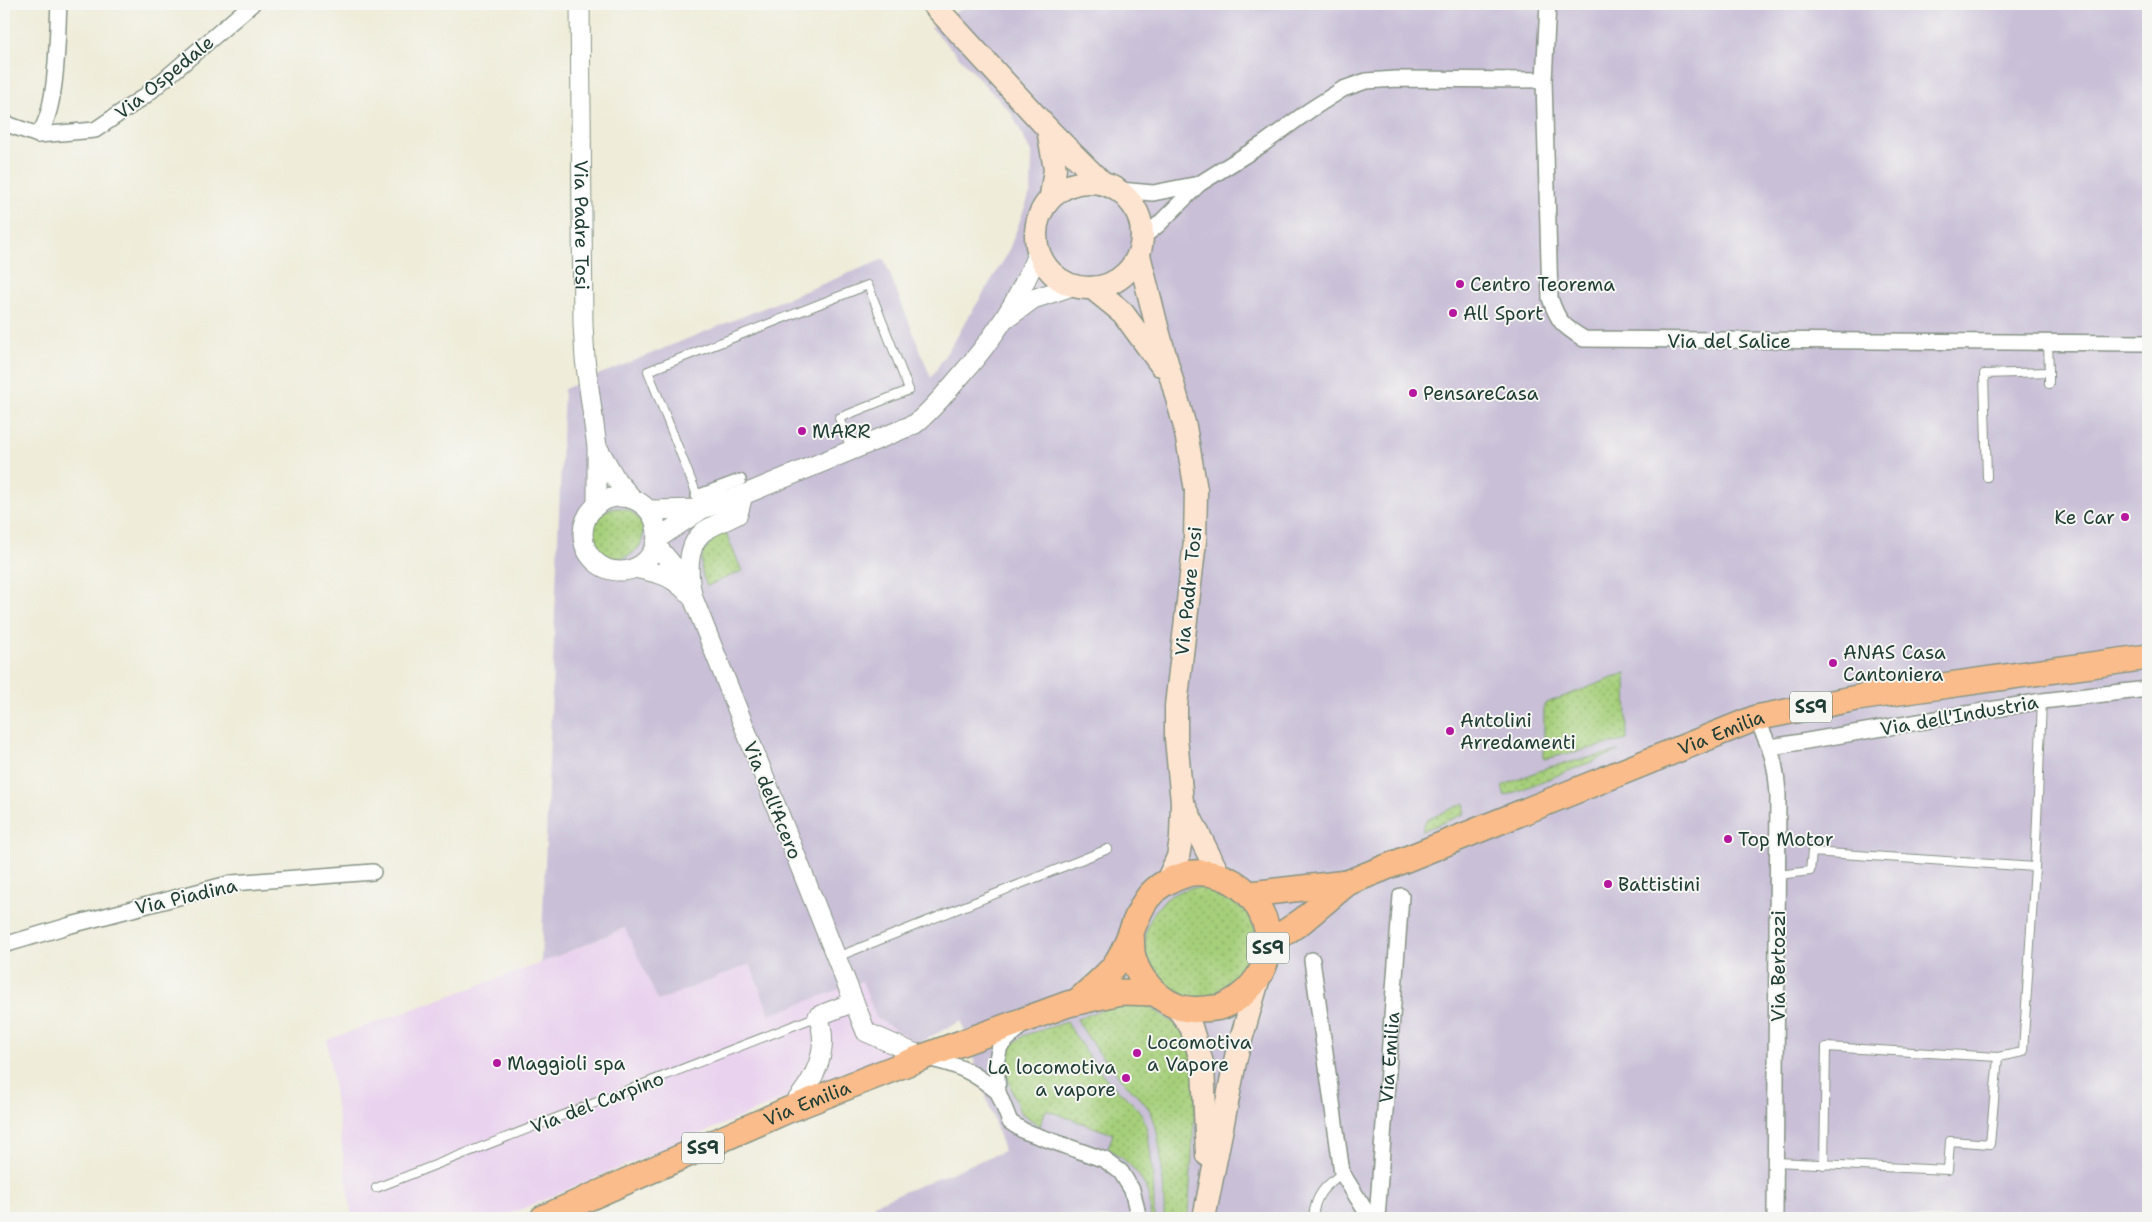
<svg xmlns="http://www.w3.org/2000/svg" width="2152" height="1222" viewBox="0 0 2152 1222" font-family="'Shantell Sans',sans-serif">
<style>
.built{fill:#e9d2ee}
.industrial{fill:#c9bfd7}
.green{fill:url(#green-dots);stroke:#628657}
.lines{fill:none;stroke-linecap:round;stroke-linejoin:round}
.service-casing{stroke:#879486;stroke-width:10}
.pedestrian-casing{stroke:#879486;stroke-width:14}
.minor-casing{stroke:#879486;stroke-width:18}
.tertiary-casing{stroke:#879486;stroke-width:21}
.secondary-casing{stroke:#879486;stroke-width:25}
.primary-casing{stroke:#879486;stroke-width:28}
.service{stroke:#fff;stroke-width:8}
.pedestrian{stroke:#fff;stroke-width:11}
.minor{stroke:#fff;stroke-width:15}
.tertiary{stroke:#fff;stroke-width:19}
.secondary{stroke:#fde4d0;stroke-width:22}
.primary{stroke:#f9bc8a;stroke-width:25}
.poi-dot{fill:#b5179e;stroke:#f6f6f2;stroke-width:2}
.labels{text-anchor:middle;stroke-width:4;stroke-linejoin:round;paint-order:stroke}
.shield{fill:#f6f6f2;stroke:#60746d;stroke-width:1}
.shield-label{font-size:18px;font-weight:bold;fill:#1f3d34}
.street-label{font-size:19px;fill:#1f3d34;stroke:#f6f6f2}
.poi-label{font-size:19px;fill:#1f3d34;stroke:#f6f6f2;text-anchor:start}
</style>
<defs>
<pattern id="green-dots" width="8" height="8" patternUnits="userSpaceOnUse" patternTransform="scale(1.25)"><rect width="8" height="8" fill="#a6cf7a"/><path d="M2 2h.1M6 6h.1" fill="none" stroke="#87a965" stroke-width="1.8" stroke-linecap="round"/></pattern>
</defs>
<rect width="100%" height="100%" fill="#f6f6f2"/>
<filter id="ink" filterUnits="userSpaceOnUse"><feTurbulence type="fractalNoise" baseFrequency=".02" numOctaves="2"/><feDisplacementMap in="SourceGraphic" scale="10" xChannelSelector="R" yChannelSelector="G"/><feConvolveMatrix kernelMatrix="1 2 1 2 8 2 1 2 1" color-interpolation-filters="sRGB"/></filter>
<filter id="wash" filterUnits="userSpaceOnUse"><feTurbulence type="fractalNoise" baseFrequency=".0096" numOctaves="4" result="noise"/><feDisplacementMap in="SourceGraphic" scale="20" xChannelSelector="R" yChannelSelector="G"/><feGaussianBlur stdDeviation="1.12" result="paint"/><feColorMatrix in="noise" values="0 0 0 0 0 0 0 0 0 0 0 0 0 0 0 0 0 1.4 0 .05"/><feComposite in="paint" operator="in"/></filter>
<g filter="url(#wash)">
<rect width="100%" height="100%" fill="#efecd9"/>
<path class="built" d="M626,928L658,1001L750,964L770,1014L863,981L876,1018L918,1043L500,1218H352L327,1040L541,963Z"/>
<path class="industrial" d="M970,4H2148V1218H878L874,1204L1004,1151L961,1021L918,1043L876,1018L862,981L770,1015L750,964L658,1001L625,928L541,963L564,389L884,259L931,378L1007,255L1031,191L1032,155L1012,114L931,27Z"/>
<g class="green">
<circle cx="618" cy="533" r="25"/>
<path d="M725,531L742,571L707,586C695,561 702,545 725,531Z"/>
<path d="M1626,673L1627,740L1544,759V704Z"/>
<path d="M1619,751L1505,796L1502,786L1549,767Z"/>
<path d="M1465,803L1464,814L1422,831L1426,820Z"/>
<circle cx="1201" cy="943" r="56"/>
<path d="M1126,1001L1143,1003L1150,1007L1174,1023L1186,1037L1197,1076L1188,1218H1164C1165,1195 1161,1127 1149,1109C1142,1099 1133,1091 1125,1083C1107,1064 1090,1043 1077,1019Z"/>
<path d="M1067,1022C1079,1043 1093,1063 1109,1082C1119,1092 1134,1102 1142,1115C1151,1131 1155,1198 1154,1218H1150C1153,1185 1134,1165 1108,1148L1113,1134L1046,1110L1040,1126L1020,1112L1004,1068L1012,1045L1025,1035Z"/>
</g>
</g>
<g filter="url(#ink)">
<g class="lines">
<g class="service-casing">
<g id="service">
<path d="M2049,372V384"/>
<path d="M1987,477L1984,374L2049,372L2048,343"/>
<path d="M699,500L648,371L868,285L909,390L839,418L852,451"/>
<path d="M1779,875L1810,871L1812,852L2035,867"/>
<path d="M837,957L1108,849"/>
<path d="M1775,1162L1948,1170L1950,1141L1990,1144L1998,1057L2023,1052L2035,867L2042,701"/>
<path d="M1824,1165L1826,1047L1998,1057"/>
<path d="M376,1188L818,1016"/>
<path d="M1313,1218C1315,1195 1324,1187 1342,1173"/>
</g>
</g>
<g class="pedestrian-casing">
<path id="pedestrian" d="M697,496L740,480"/>
</g>
<g class="minor-casing">
<g id="minor">
<path d="M1548,4L1544,80L1550,298C1558,322 1563,326 1584,339L2148,343"/>
<path d="M4,123L38,135L95,130L145,96L252,4"/>
<path d="M38,135C58,111 57,36 59,4"/>
<path d="M1119,190L1153,193L1199,184"/>
<path d="M1143,237L1158,225L1199,184L1263,144L1310,110L1343,89L1366,81L1396,79L1544,80"/>
<path d="M1756,718C1771,748 1776,761 1778,795L1775,1218"/>
<path d="M1771,747L2042,701L2148,689"/>
<path d="M4,945L71,925L232,883L373,872"/>
<path d="M1312,960L1342,1173L1370,1218"/>
<path d="M1021,1026L1000,1046L996,1063L998,1092L1010,1122L1024,1131L1105,1160L1121,1172L1132,1190L1137,1210L1135,1218"/>
<path d="M926,1058C959,1065 972,1071 998,1092"/>
<path id="s1" d="M1377,1218L1401,896"/>
</g>
</g>
<g class="tertiary-casing">
<g id="tertiary">
<path id="s2" d="M580,4L583,324L585,359L597,447V504"/>
<path d="M1010,316L1033,299L1073,286"/>
<path d="M599,450L617,481L632,498"/>
<path d="M743,495L738,514C728,520 712,525 703,532C685,547 688,578 693,598L866,1032L923,1057"/>
<circle cx="620" cy="534" r="37"/>
<path d="M650,510L702,509"/>
<path d="M657,539L702,509L743,495L915,424C931,411 943,396 957,380C993,339 1018,303 1038,252"/>
<path d="M656,545L687,582"/>
<path d="M634,568C663,574 672,575 693,598"/>
<path d="M790,1108C814,1082 831,1050 818,1016L854,1002"/>
</g>
</g>
<g class="secondary-casing">
<g id="secondary">
<path d="M933,4L1048,129L1102,183"/>
<path d="M1048,129L1055,169L1051,196"/>
<circle cx="1089" cy="235" r="53"/>
<path d="M1139,255L1157,327L1185,427L1196,490L1195,541L1176,706V738L1182,802L1181,839L1178,857L1167,881"/>
<path d="M1092,288L1123,313L1161,365"/>
<path d="M1185,807L1219,875"/>
<path d="M1175,1005L1191,1027L1203,1066L1207,1155"/>
<path d="M1204,1218L1236,1057L1259,977"/>
</g>
</g>
<g class="primary-casing">
<g id="primary">
<path id="s3" d="M1250,894L1347,883L1756,718L1857,698L2148,657"/>
<path d="M1269,943L1302,921L1347,883"/>
<path d="M1077,1002C1089,990 1105,978 1115,965C1138,932 1133,891 1179,877C1183,876 1188,873 1193,873C1253,868 1292,940 1252,985C1244,994 1233,1003 1221,1007C1215,1008 1209,1009 1202,1009C1171,1014 1140,985 1133,957C1131,950 1132,941 1131,934"/>
<path id="s4" d="M543,1218L788,1110L923,1057L1068,1004L1120,992L1155,993"/>
</g>
</g>
<use href="#service" class="service"/>
<use href="#pedestrian" class="pedestrian"/>
<use href="#minor" class="minor"/>
<use href="#tertiary" class="tertiary"/>
<use href="#secondary" class="secondary"/>
<use href="#primary" class="primary"/>
</g>
</g>
<g class="poi-dot">
<circle cx="1460" cy="284" r="5"/>
<circle cx="1453" cy="313" r="5"/>
<circle cx="1413" cy="393" r="5"/>
<circle cx="802" cy="431" r="5"/>
<circle cx="2125" cy="517" r="5"/>
<circle cx="1833" cy="663" r="5"/>
<circle cx="1450" cy="731" r="5"/>
<circle cx="1728" cy="839" r="5"/>
<circle cx="1608" cy="884" r="5"/>
<circle cx="1137" cy="1053" r="5"/>
<circle cx="497" cy="1063" r="5"/>
<circle cx="1126" cy="1078" r="5"/>
</g>
<g class="labels">
<g class="shield">
<rect x="1790" y="691.5" width="42" height="31" rx="4"/>
<rect x="1247" y="932.5" width="42" height="31" rx="4"/>
<rect x="682" y="1132.5" width="42" height="31" rx="4"/>
</g>
<g class="shield-label">
<text x="1811" y="713">SS9</text>
<text x="1268" y="954">SS9</text>
<text x="703" y="1154">SS9</text>
</g>
<g class="street-label">
<text transform="translate(164 77) rotate(-39)" y="7">Via Ospedale</text>
<text dy="7" stroke="none"><textPath href="#s2" startOffset="221">Via Padre Tosi</textPath></text>
<text x="1729" y="348">Via del Salice</text>
<text transform="translate(1188 591) rotate(-84)" y="7">Via Padre Tosi</text>
<text transform="translate(1959 715) rotate(-10)" y="7">Via dell'Industria</text>
<text dy="7" stroke="none"><textPath href="#s3" startOffset="501">Via Emilia</textPath></text>
<text transform="translate(773 800) rotate(68)" y="7">Via dell'Acero</text>
<text transform="translate(186 896) rotate(-13)" y="7">Via Piadina</text>
<text transform="translate(1778 966) rotate(-90)" y="7">Via Bertozzi</text>
<text dy="7" stroke="none"><textPath href="#s1" startOffset="161">Via Emilia</textPath></text>
<text transform="translate(597 1102) rotate(-21)" y="7">Via del Carpino</text>
<text dy="7" stroke="none"><textPath href="#s4" startOffset="288">Via Emilia</textPath></text>
</g>
<g class="poi-label">
<text x="1470" y="291">Centro Teorema</text>
<text x="1463" y="320">All Sport</text>
<text x="1423" y="400">PensareCasa</text>
<text x="812" y="438">MARR</text>
<text x="2115" y="524" text-anchor="end">Ke Car</text>
<text x="1843" y="659">ANAS Casa<tspan x="1843" dy="22">Cantoniera</tspan></text>
<text x="1460" y="727">Antolini<tspan x="1460" dy="22">Arredamenti</tspan></text>
<text x="1738" y="846">Top Motor</text>
<text x="1618" y="891">Battistini</text>
<text x="1147" y="1049">Locomotiva<tspan x="1147" dy="22">a Vapore</tspan></text>
<text x="507" y="1070">Maggioli spa</text>
<text x="1116" y="1074" text-anchor="end">La locomotiva<tspan x="1116" dy="22">a vapore</tspan></text>
</g>
</g>
<rect width="2152" height="1222" fill="none" stroke="#f6f6f2" stroke-width="20"/>
</svg>
